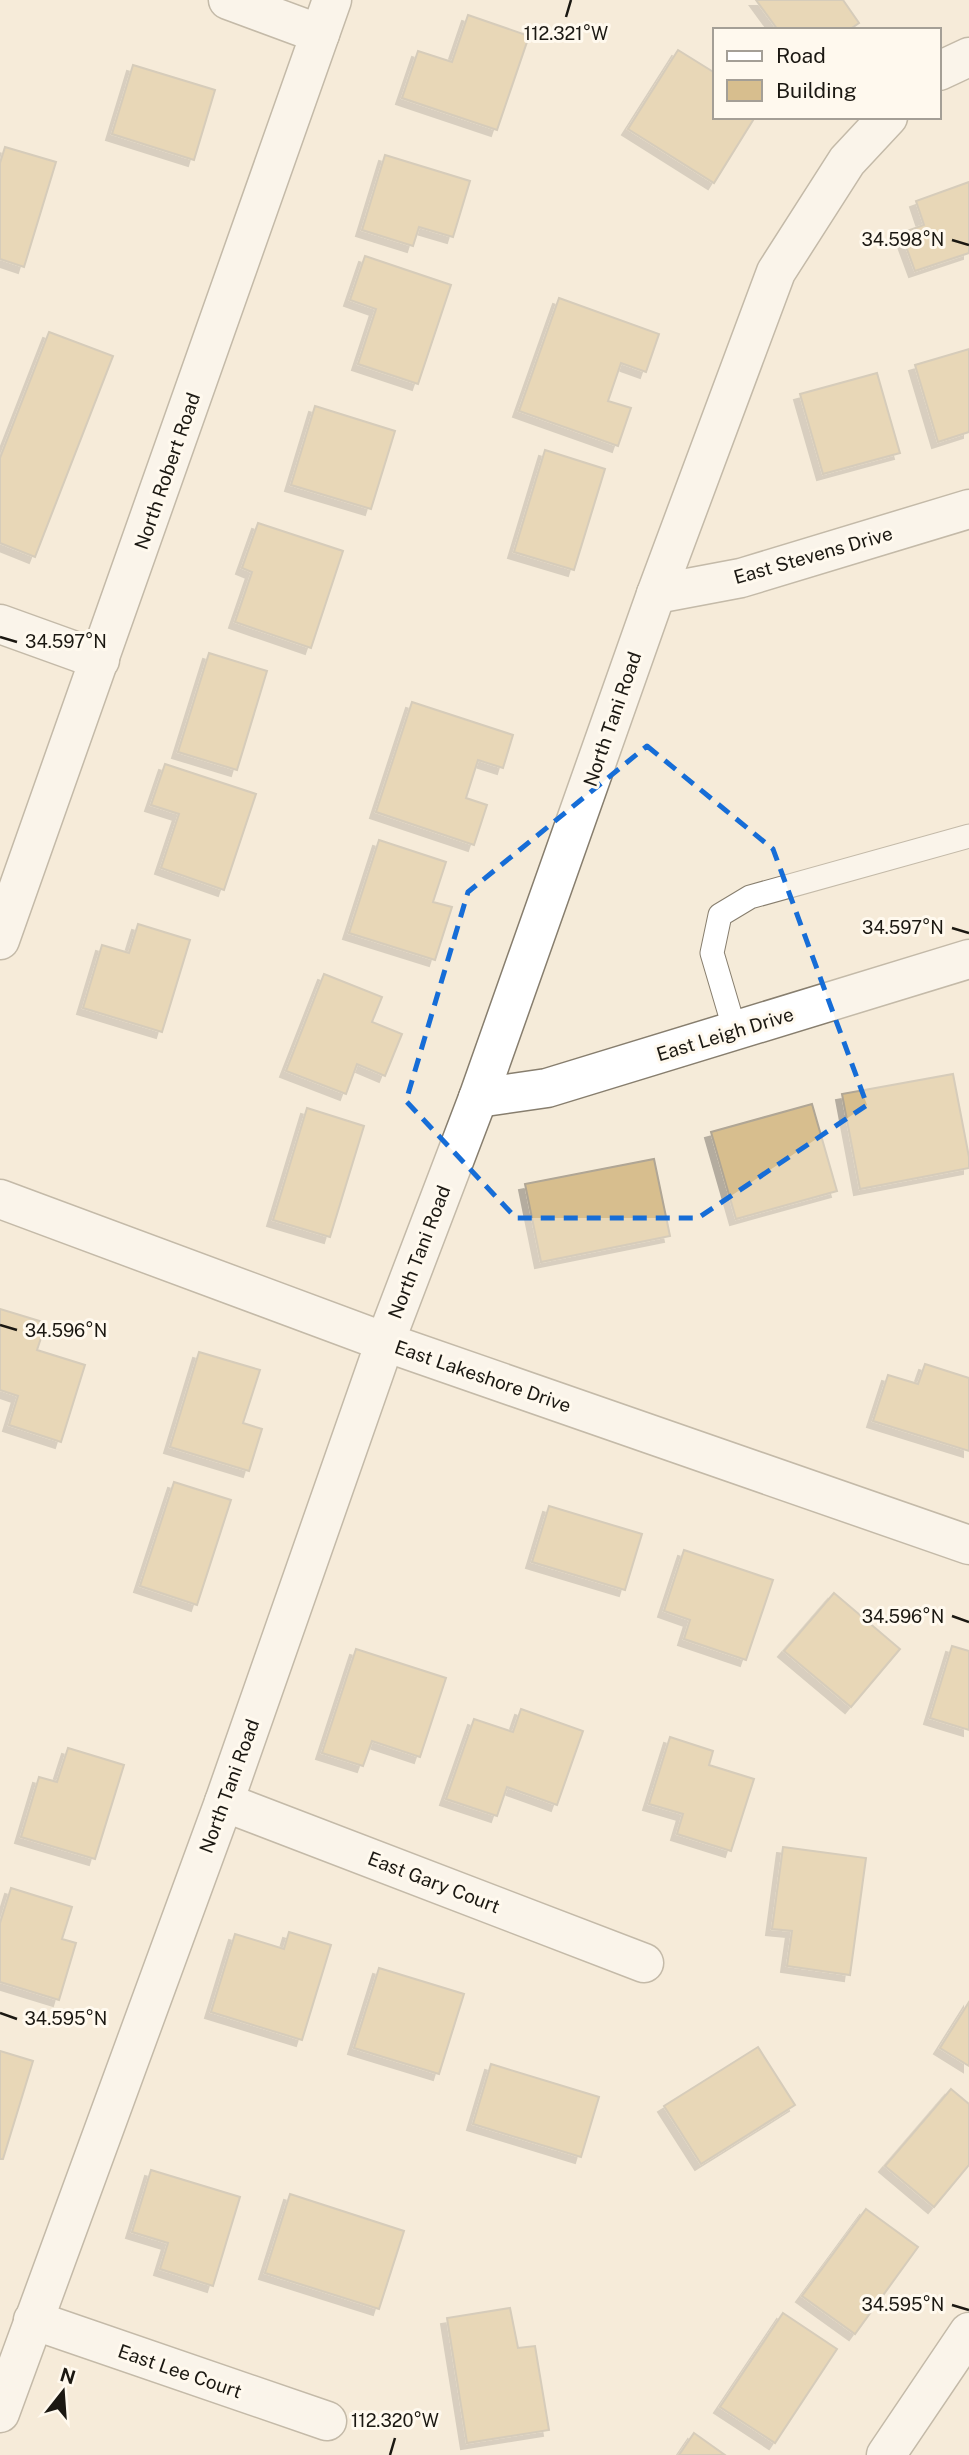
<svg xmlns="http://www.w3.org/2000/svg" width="969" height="2455" viewBox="0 0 969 2455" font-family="'Public Sans',sans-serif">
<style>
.building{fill:#d7be8e;stroke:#b0a695;stroke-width:2;filter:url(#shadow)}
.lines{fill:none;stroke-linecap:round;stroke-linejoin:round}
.service-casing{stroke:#877e6e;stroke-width:25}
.minor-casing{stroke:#877e6e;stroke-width:41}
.secondary-casing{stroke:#877e6e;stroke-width:41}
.service{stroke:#fff;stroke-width:23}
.minor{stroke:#fff;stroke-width:38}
.secondary{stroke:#fff;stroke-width:38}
.marked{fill:none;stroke:#166dd7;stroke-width:5;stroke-dasharray:14 9;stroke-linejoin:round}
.ticks{fill:none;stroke:#1b1812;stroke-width:2.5}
.labels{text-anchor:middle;stroke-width:6;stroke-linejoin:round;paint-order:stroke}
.street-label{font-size:19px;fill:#1b1812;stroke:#fff9ee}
.ticks-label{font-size:18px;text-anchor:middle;fill:#1b1812;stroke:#fff9ee;stroke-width:6;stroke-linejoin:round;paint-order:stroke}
</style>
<defs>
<filter id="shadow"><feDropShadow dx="-6" dy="6" stdDeviation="0" flood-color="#0004"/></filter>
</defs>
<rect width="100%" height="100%" fill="#f5ebd9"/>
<g class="building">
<path d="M756,0H843L859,23L849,30H778Z"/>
<path d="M468,15L529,36L497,130L402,98L418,51L452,62Z"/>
<path d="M678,50L715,73V117H755L714,183L628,129Z"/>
<path d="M133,65L215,90L194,160L112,134Z"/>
<path d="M5,147L56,162L24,267L0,259V163Z"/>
<path d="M385,155L470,181L453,237L419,227L413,246L362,230Z"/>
<path d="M969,182V253L915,271L901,233L924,225L916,201Z"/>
<path d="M365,256L451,285L418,384L358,364L376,309L350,300Z"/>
<path d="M559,298L659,334L646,372L621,363L608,401L631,408L618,446L519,411Z"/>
<path d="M49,332L113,356L35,557L0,543V458Z"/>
<path d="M969,349V432L938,442L915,365Z"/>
<path d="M877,373L900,453L823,474L800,394Z"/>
<path d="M315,406L395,431L371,509L291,485Z"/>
<path d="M545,450L605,469L574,570L514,552Z"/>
<path d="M258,523L343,551L311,648L235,622L252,572L242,568Z"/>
<path d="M209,653L267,671L237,770L178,752Z"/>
<path d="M412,702L513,735L503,768L478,760L466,798L487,805L474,845L376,812Z"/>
<path d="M165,764L256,794L224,890L161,868L179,814L151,805Z"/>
<path d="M379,840L446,862L433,902L452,907L435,960L349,933Z"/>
<path d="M138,924L190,940L162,1032L83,1008L102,945L129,953Z"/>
<path d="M324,974L382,997L372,1022L402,1034L385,1076L357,1064L346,1094L286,1071Z"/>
<path d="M953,1074L969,1157V1168L860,1189L842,1094Z"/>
<path d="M812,1104L837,1191L736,1219L711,1132Z"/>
<path d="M307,1108L364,1126L330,1237L273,1220Z"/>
<path d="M654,1159L670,1236L541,1262L525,1184Z"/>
<path d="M0,1309L46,1323L37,1350L85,1365L61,1442L9,1425L18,1396L0,1390Z"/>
<path d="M199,1352L260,1370L243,1423L262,1429L249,1471L170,1447Z"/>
<path d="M925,1364L969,1378V1451L873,1421L888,1375L918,1384Z"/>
<path d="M174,1482L231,1500L197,1605L140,1586Z"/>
<path d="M549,1506L642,1534L625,1590L532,1562Z"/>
<path d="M684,1550L773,1580L746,1660L684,1639L690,1620L664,1611Z"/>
<path d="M834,1593L900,1649L851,1707L784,1651Z"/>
<path d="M952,1646L969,1651V1730L930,1718Z"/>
<path d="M356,1649L446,1678L420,1757L372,1741L363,1766L322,1753Z"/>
<path d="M521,1709L583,1731L557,1805L507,1787L497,1816L446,1799L474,1719L513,1732Z"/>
<path d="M670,1737L713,1751L709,1765L754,1779L731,1851L677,1834L683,1814L649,1804Z"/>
<path d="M68,1748L124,1765L95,1859L21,1837L39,1777L57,1782Z"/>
<path d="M783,1847L866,1858L850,1975L787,1966L792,1931L772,1929Z"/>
<path d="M11,1888L72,1907L62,1939L76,1943L59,2000L0,1982V1923Z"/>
<path d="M289,1932L331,1945L302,2040L211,2012L235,1934L284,1949Z"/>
<path d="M379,1968L464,1994L439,2074L354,2048Z"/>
<path d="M969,2002V2066L940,2048Z"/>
<path d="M758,2047L795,2105L701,2164L664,2106Z"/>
<path d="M0,2051L33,2061L3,2159H0Z"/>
<path d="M491,2064L599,2097L581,2157L473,2124Z"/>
<path d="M951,2089L969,2104V2165L934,2207L885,2166Z"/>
<path d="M151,2170L240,2197L213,2286L160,2269L168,2243L132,2232Z"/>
<path d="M290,2194L404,2231L379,2309L265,2273Z"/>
<path d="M866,2209L918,2247L855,2334L802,2296Z"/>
<path d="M510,2308L518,2348L535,2346L549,2430L467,2443L447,2318Z"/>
<path d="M783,2313L837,2349L775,2443L720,2407Z"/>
<path d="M694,2433L725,2455H679Z"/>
</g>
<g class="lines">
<g class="service-casing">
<path id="service" d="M735,1031L712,953L720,915L750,897L969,836"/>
</g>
<g class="minor-casing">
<g id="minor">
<path d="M228,0L320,34"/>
<path d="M939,71L969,57"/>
<path d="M656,594L741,578L969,509"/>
<path d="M0,624L100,660"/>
<path d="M478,1098L547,1088L969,959"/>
<path d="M224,1802L644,1963"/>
<path d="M33,2320L327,2421"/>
<path d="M0,2413L224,1802L385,1342L478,1098L656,594L776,272L847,161L888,117"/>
<path d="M886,2455L969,2332"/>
</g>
</g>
<g class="secondary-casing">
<g id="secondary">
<path d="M0,940L332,0"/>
<path d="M0,1199L385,1342L969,1545"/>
</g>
</g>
<use href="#service" class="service"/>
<use href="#minor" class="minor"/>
<use href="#secondary" class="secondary"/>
</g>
<path d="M0 0H969V2455H0ZM647,746L773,849L867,1105L698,1218H516L406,1101L468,892Z" fill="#f5ebd9" fill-opacity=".55" fill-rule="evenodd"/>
<path class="marked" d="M647,746L773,849L867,1105L698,1218H516L406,1101L468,892Z"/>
<path class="ticks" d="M566,17L571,0M952,240L969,245M0,637L17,642M952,928L969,933M0,1325L17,1330M952,1616L969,1622M0,2013L17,2019M952,2305L969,2310M390,2455L395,2438"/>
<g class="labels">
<g class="street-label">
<text transform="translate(167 471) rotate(-71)" y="7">North Robert Road</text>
<text transform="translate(813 555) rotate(-16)" y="7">East Stevens Drive</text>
<text transform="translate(612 719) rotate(-71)" y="7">North Tani Road</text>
<text transform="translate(725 1034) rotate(-17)" y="7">East Leigh Drive</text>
<text transform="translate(419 1252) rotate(-69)" y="7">North Tani Road</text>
<text transform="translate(483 1376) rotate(19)" y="7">East Lakeshore Drive</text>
<text transform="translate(229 1786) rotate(-70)" y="7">North Tani Road</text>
<text transform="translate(434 1882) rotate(21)" y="7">East Gary Court</text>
<text transform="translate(180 2371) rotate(19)" y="7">East Lee Court</text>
</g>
</g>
<g class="ticks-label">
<text x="566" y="40">112.321°W</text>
<text x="903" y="246">34.598°N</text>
<text x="66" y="648">34.597°N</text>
<text x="903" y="934">34.597°N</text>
<text x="66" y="1337">34.596°N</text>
<text x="903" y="1623">34.596°N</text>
<text x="66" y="2025">34.595°N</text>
<text x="903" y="2311">34.595°N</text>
<text x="395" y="2427">112.320°W</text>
</g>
<rect x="713" y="28" width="228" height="91" fill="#fff9ee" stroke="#a49f96" stroke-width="2"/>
<rect x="727" y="51" width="35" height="10" fill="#ffffff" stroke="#a49f96" stroke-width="2"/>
<text x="776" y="63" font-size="21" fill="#1b1812">Road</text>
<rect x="727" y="80" width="35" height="21" fill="#d7be8e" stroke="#a49f96" stroke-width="2"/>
<text x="776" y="98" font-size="21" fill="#1b1812">Building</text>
<g transform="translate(63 2392) rotate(17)" stroke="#fff9ee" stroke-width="5" paint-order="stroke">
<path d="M0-5L12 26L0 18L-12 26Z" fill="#1b1812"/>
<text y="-10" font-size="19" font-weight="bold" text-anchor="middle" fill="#1b1812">N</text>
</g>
</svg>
